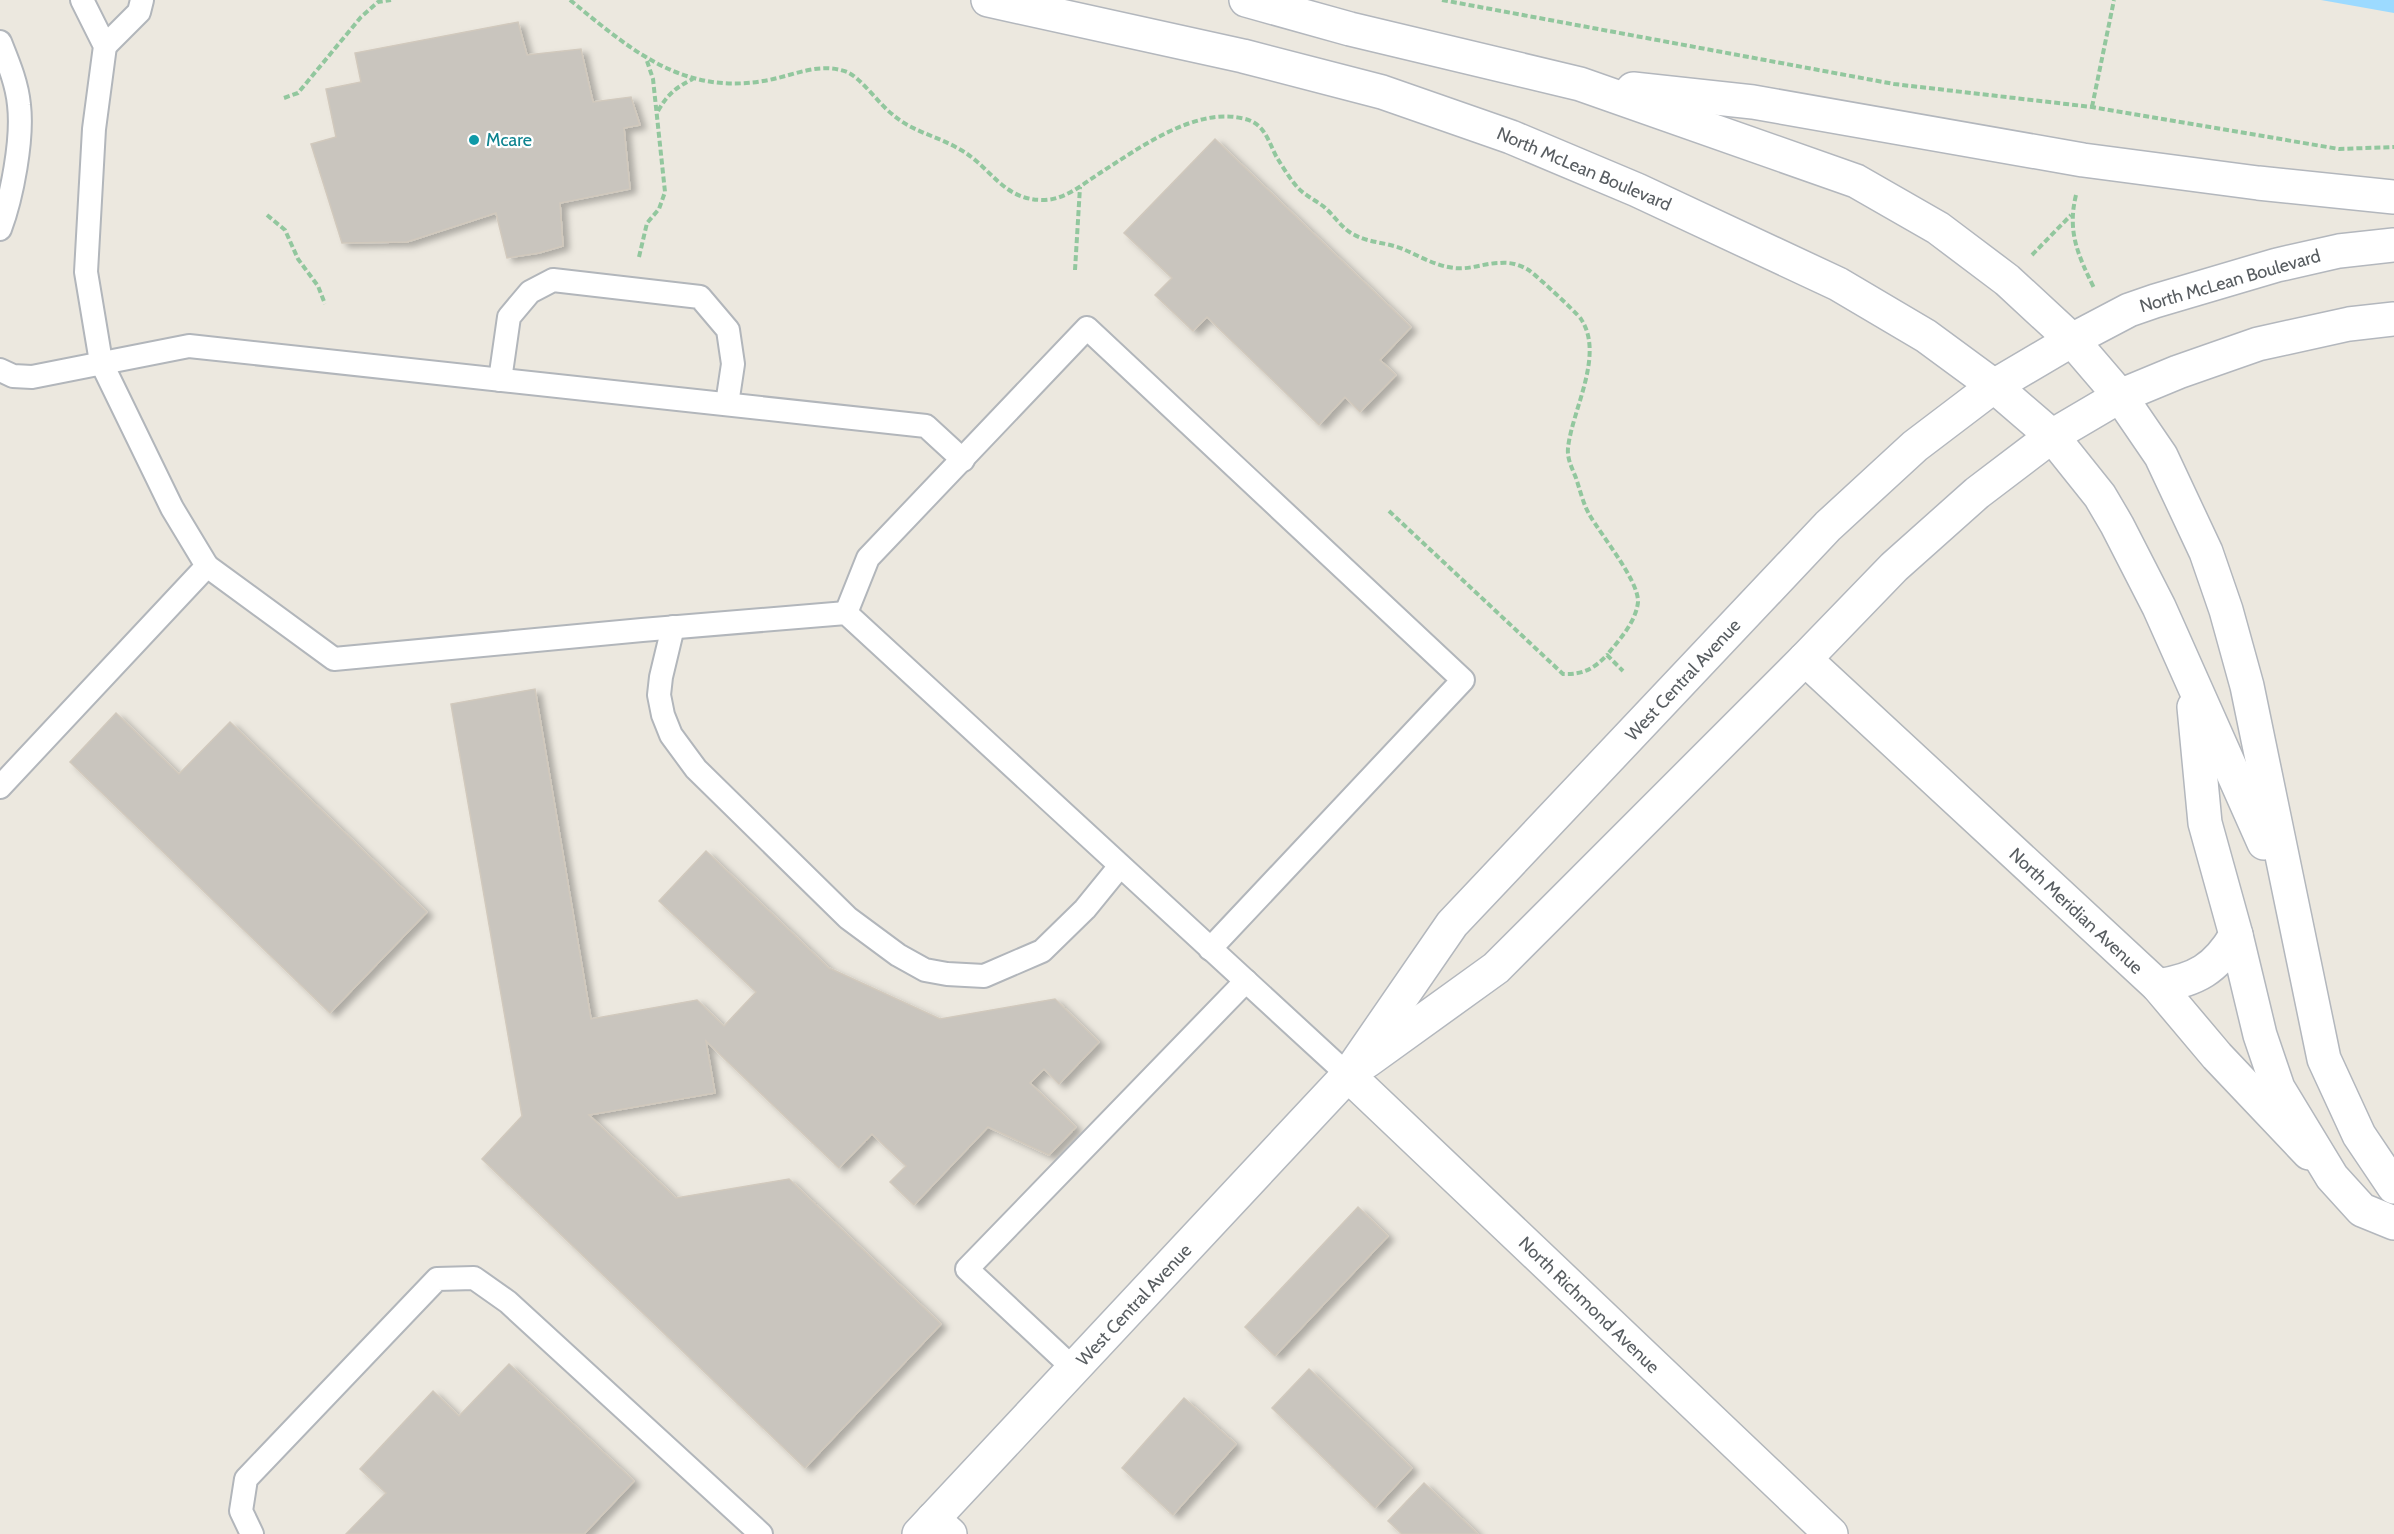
<svg xmlns="http://www.w3.org/2000/svg" width="2394" height="1534" viewBox="0 0 2394 1534" font-family="Cabin,sans-serif">
<style>
.water{fill:#9cdaff}
.building{fill:#c9c5be;stroke:#d1c9bd;stroke-width:1.5;filter:url(#shadow)}
.lines{fill:none;stroke-linecap:round;stroke-linejoin:round}
.lane-casing{stroke:#b2b6bb;stroke-width:26}
.street-casing{stroke:#b2b6bb;stroke-width:36}
.secondary-casing{stroke:#b3b7bd;stroke-width:36}
.path{stroke:#92c79e;stroke-width:4;stroke-dasharray:6 3;stroke-linecap:butt}
.lane{stroke:#fff;stroke-width:22}
.street{stroke:#fff;stroke-width:33}
.secondary{stroke:#fff;stroke-width:33}
.culture-dot{fill:#0f9aa8;stroke:#fff;stroke-width:2}
.labels{text-anchor:middle;stroke-width:4.5;stroke-linejoin:round;paint-order:stroke}
.culture-label{font-size:18px;fill:#0d838f;stroke:#fff;text-anchor:start}
.street-label{font-size:18px;fill:#585d61;stroke:#fff}
</style>
<defs>
<filter id="shadow"><feDropShadow dx="6" dy="4" stdDeviation="3" flood-color="#0004"/></filter>
</defs>
<rect width="100%" height="100%" fill="#ece8df"/>
<path class="water" d="M2321,0H2394V13Z"/>
<g class="building">
<path d="M518,22L527,55L581,49L593,102L631,97L640,125L624,128L630,189L560,203L563,246L539,253L507,258L496,213L407,242L342,243L311,144L336,137L326,89L361,82L355,53Z"/>
<path d="M1215,139L1411,327L1380,360L1396,375L1360,412L1345,397L1319,425L1207,317L1193,331L1155,295L1172,278L1124,233Z"/>
<path d="M535,689L591,1019L697,1000L724,1026L756,992L659,901L706,851L829,968L940,1019L1055,999L1099,1042L1059,1084L1044,1069L1030,1083L1076,1127L1049,1155L988,1127L914,1205L890,1182L906,1166L872,1134L839,1168L706,1041L715,1093L589,1115L676,1198L789,1179L941,1324L805,1468L482,1159L522,1116L451,704Z"/>
<path d="M116,713L179,774L230,722L427,912L330,1013L70,762Z"/>
<path d="M1358,1207L1388,1236L1275,1356L1245,1327Z"/>
<path d="M509,1364L634,1481L584,1534H346L386,1493L360,1469L433,1391L459,1416Z"/>
<path d="M1309,1369L1412,1468L1375,1508L1272,1408Z"/>
<path d="M1184,1398L1236,1444L1173,1515L1122,1468Z"/>
<path d="M1424,1483L1478,1534H1402L1388,1521Z"/>
</g>
<g class="lines">
<g class="lane-casing">
<g id="lane">
<path d="M0,42C8,62 17,83 19,105C23,139 12,197 0,229"/>
<path d="M105,46L139,12L142,0"/>
<path d="M0,370L13,376L32,377L189,346L926,426L963,460"/>
<path d="M500,380L509,317L530,292L553,280L700,297L728,330L733,364L727,404"/>
<path d="M207,566L334,659L642,630L846,613L1348,1075"/>
<path d="M846,613L868,558L1087,328L1463,680L1210,949"/>
<path d="M673,627L661,677L659,695L663,715L671,735L696,769L848,918L898,955L925,970L947,974L984,976L1042,951L1085,909L1120,866"/>
<path d="M0,787L207,566L172,508L101,362L86,272L94,129L105,46L82,0"/>
<path d="M1074,1369L967,1269L1246,981"/>
<path d="M252,1534L241,1511L246,1479L437,1279L474,1278L508,1302L761,1534"/>
</g>
</g>
<g class="street-casing">
<g id="street">
<path d="M1805,659L2158,986L2217,1056L2309,1153"/>
<path d="M1348,1075L1831,1534"/>
<path d="M933,1519L950,1534"/>
</g>
</g>
<g class="secondary-casing">
<g id="secondary">
<path d="M988,0L1243,56L1382,92L1511,137L1637,190L1838,284L1926,336L1994,386L2052,436L2100,496L2117,525L2159,607L2264,843"/>
<path d="M1246,0L1350,29L1580,84L1856,181L1938,228L2007,280L2072,340L2120,396L2161,456L2206,552L2226,610L2247,686L2324,1059L2359,1135L2394,1187"/>
<path d="M1633,89L1753,102L2083,160L2258,183L2394,197"/>
<path d="M2194,707L2205,823L2236,935L2260,1035L2278,1088L2332,1177L2362,1210L2394,1223"/>
<path d="M2158,986C2196,980 2216,969 2236,935"/>
<path d="M1367,1061L1496,968L1805,659L1894,567L1977,493L2052,436L2120,396L2178,372L2258,344L2349,324L2394,319"/>
<path d="M919,1534L1348,1075L1452,924L1828,526L1915,446L1994,386L2072,340L2129,310L2155,301L2277,265L2339,251L2394,245"/>
</g>
</g>
<g class="path">
<path d="M570,0C629,48 681,95 763,81C791,77 818,61 847,72C860,77 879,104 892,114C912,132 938,136 961,150C992,168 1003,201 1045,200C1066,199 1083,184 1100,173C1139,148 1194,108 1241,118C1264,122 1267,138 1276,156C1282,166 1290,179 1298,188C1306,196 1315,200 1323,206C1333,214 1340,226 1351,233C1367,243 1386,242 1403,249C1419,256 1436,266 1454,268C1469,270 1485,263 1500,263C1511,262 1521,265 1530,271C1539,278 1575,311 1581,319C1605,355 1572,410 1568,448C1567,459 1572,468 1576,478C1580,490 1583,503 1589,514C1601,535 1639,581 1638,602C1636,622 1619,640 1607,655"/>
<path d="M1442,0L1894,84L2092,107L2339,149L2394,147"/>
<path d="M284,98L298,93L361,17L378,2L391,0"/>
<path d="M2092,107L2114,0"/>
<path d="M658,111C667,95 676,87 693,79"/>
<path d="M2076,195C2067,232 2078,255 2094,288"/>
<path d="M267,215L285,230L298,259L318,286L325,304"/>
<path d="M2032,255L2071,215"/>
<path d="M639,257L647,223L659,209L665,192L653,79L646,58"/>
<path d="M1075,270L1080,187"/>
<path d="M1389,511L1563,674C1582,675 1594,669 1607,655L1623,671"/>
</g>
<use href="#lane" class="lane"/>
<use href="#street" class="street"/>
<use href="#secondary" class="secondary"/>
</g>
<circle class="culture-dot" cx="474" cy="140" r="6"/>
<g class="labels">
<g class="culture-label">
<text x="486" y="146">Mcare</text>
</g>
<g class="street-label">
<text transform="translate(1584 169) rotate(23)" y="6">North McLean Boulevard</text>
<text transform="translate(2230 281) rotate(-16)" y="6">North McLean Boulevard</text>
<text transform="translate(1683 680) rotate(-47)" y="6">West Central Avenue</text>
<text transform="translate(2076 911) rotate(43)" y="6">North Meridian Avenue</text>
<text transform="translate(1134 1305) rotate(-47)" y="6">West Central Avenue</text>
<text transform="translate(1589 1305) rotate(44)" y="6">North Richmond Avenue</text>
</g>
</g>
</svg>
